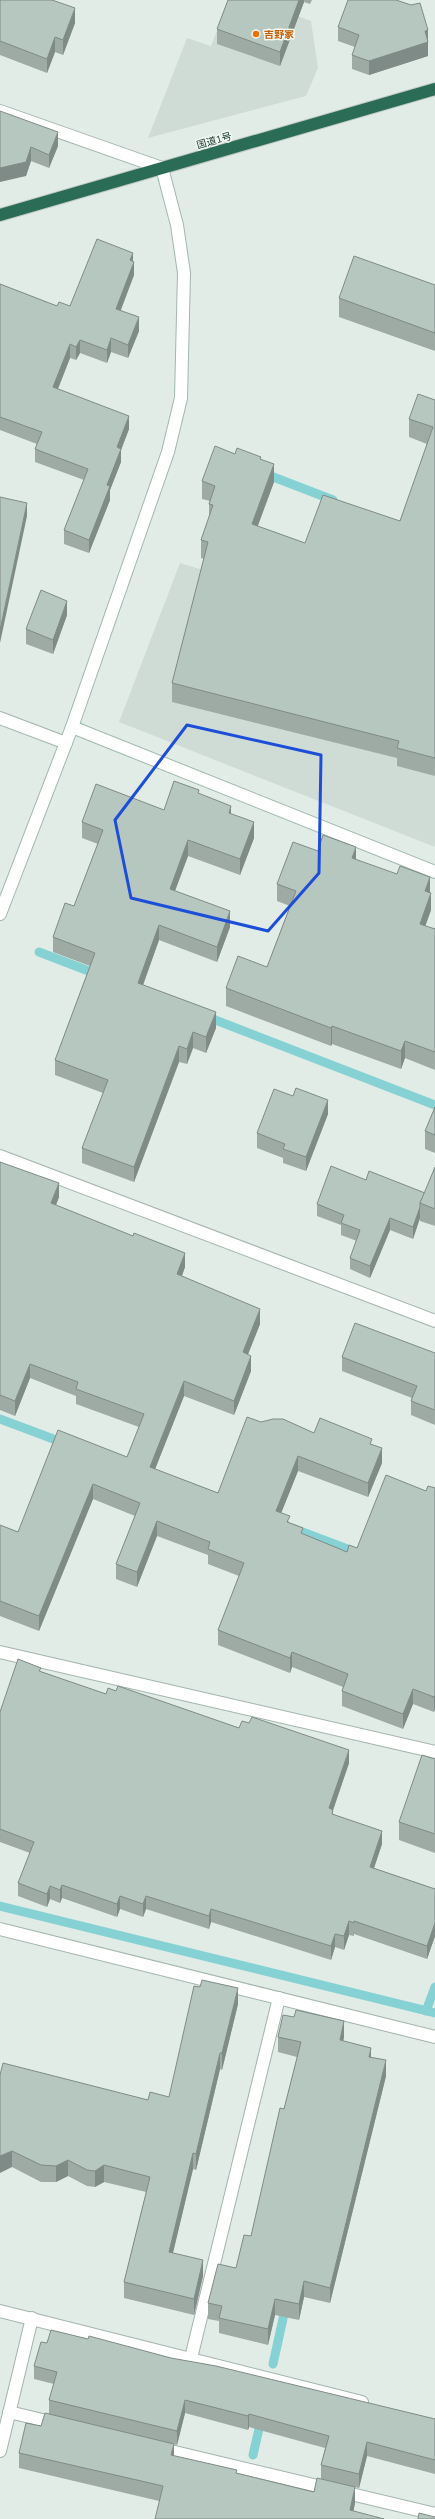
<svg xmlns="http://www.w3.org/2000/svg" width="435" height="2519" viewBox="0 0 435 2519" font-family="'Nunito Sans','Noto Sans JP',sans-serif">
<style>
.built{fill:#cfdcd5}
.lines{fill:none;stroke-linecap:round;stroke-linejoin:round}
.stream{stroke:#86d1d4;stroke-width:9}
.street-casing{stroke:#a3b4ad;stroke-width:14}
.secondary-casing{stroke:#9fb9ad;stroke-width:14}
.highway-casing{stroke:#c1c9c6;stroke-width:14}
.street{stroke:#fff;stroke-width:12}
.secondary{stroke:#fff;stroke-width:12}
.highway{stroke:#2b6c57;stroke-width:12}
.wall{fill:#9daba4}
.shaded-wall{fill:#7f8b86}
.building{fill:#b6c7bf;stroke:#7f8b86}
.marked{fill:none;stroke:#1d4ed8;stroke-width:3;stroke-linejoin:round}
.food-dot{fill:#e8710a;stroke:#f2f9f4;stroke-width:1.5}
.labels{text-anchor:middle;stroke-width:3;stroke-linejoin:round;paint-order:stroke}
.food-label{font-size:10px;font-weight:bold;fill:#c56008;stroke:#f2f9f4;text-anchor:start}
.street-label{font-size:10px;fill:#203e33;stroke:#f2f9f4}
</style>
<rect width="100%" height="100%" fill="#e1ece6"/>
<g class="built">
<path d="M229,0H254L311,21L318,68L306,96L148,138L187,38L211,46Z"/>
<path d="M435,543V847L119,722L180,563L341,612Z"/>
</g>
<g class="lines">
<g class="stream">
<path d="M263,473L333,500"/>
<path d="M39,952L99,975"/>
<path d="M205,1016L435,1105"/>
<path d="M0,1419L64,1443"/>
<path d="M292,1528L358,1553"/>
<path d="M0,1906L435,2013"/>
<path d="M426,2011L435,1987"/>
<path d="M273,2364L286,2305"/>
<path d="M253,2455L261,2420"/>
</g>
<g class="street-casing">
<g id="street">
<path d="M0,111L162,168"/>
<path d="M0,718L66,743"/>
<path d="M0,1156L435,1321"/>
<path d="M0,1652L435,1752"/>
<path d="M0,1929L435,2037"/>
<path d="M0,2311L362,2402"/>
<path d="M191,2358L279,1998"/>
<path d="M9,2412L59,2424"/>
<path d="M158,2448L435,2514"/>
<path d="M0,2451L32,2318"/>
</g>
</g>
<g class="secondary-casing">
<g id="secondary">
<path d="M72,727L435,872"/>
<path d="M0,914L72,727L168,452L181,398L184,273L177,225L162,168"/>
</g>
</g>
<g class="highway-casing">
<path id="highway" d="M0,215L435,89"/>
</g>
<use href="#street" class="street"/>
<use href="#secondary" class="secondary"/>
<use href="#highway" class="highway"/>
</g>
<g class="wall">
<path d="M0,0L75,23L63,55L55,52L47,73L0,55Z"/>
<path d="M228,0H312L310,4L304,2L280,66L217,44V29Z"/>
<path d="M338,27L428,56L369,75L352,69V55L355,47L338,41Z"/>
<path d="M0,111L58,146L49,168L31,161L26,176Z"/>
<path d="M133,261L134,275L121,310L139,331L128,358L111,352L107,363L80,353L76,360L70,358L58,389L129,429L121,450V462L110,490V500L89,553L64,544V530L84,480L35,462V449L37,444L0,430V284L57,306H70Z"/>
<path d="M435,285V351L339,317V298Z"/>
<path d="M435,400V776L397,766V758L172,702V683L204,559L201,558V540L209,518V504L210,501L202,499V481L235,454L261,460L274,482L257,526L305,543L400,521L427,444L409,437V419Z"/>
<path d="M67,615L53,654L26,644V629Z"/>
<path d="M199,794L231,814L254,838L240,875L188,856L175,891L230,927L217,962L159,940L143,985L216,1028L206,1053L193,1048L187,1064L179,1062L134,1182L82,1163V1148L103,1093L55,1075V1060L90,966L53,952V937L74,906L98,844L82,838V822L164,810Z"/>
<path d="M318,851L356,860L430,893L431,910L425,926L435,929V1070L405,1058L401,1069L332,1044L331,1046L226,1006V988L267,967L290,906L277,901V884Z"/>
<path d="M435,1107V1153L425,1149V1131Z"/>
<path d="M328,1114L306,1171L283,1163V1158L257,1148V1133Z"/>
<path d="M0,1162L59,1197L56,1205L185,1267L182,1276L260,1324L248,1354L251,1371L234,1415L184,1396L155,1469L218,1493L261,1422L372,1444L382,1463L368,1497L298,1471L281,1513L290,1523L303,1534L347,1552L357,1548L426,1491L435,1488V1709L434,1712L413,1704L403,1729L342,1706V1691L343,1687L292,1667L290,1673L218,1645V1630L239,1576L208,1564V1555L157,1536L137,1587L116,1579V1564L135,1516L93,1499L39,1631L0,1616V1525L18,1532L127,1457L139,1427L76,1404V1396L30,1378L15,1416L0,1410Z"/>
<path d="M435,1167V1226L420,1221V1218L413,1239L390,1230L370,1278L350,1269V1258L357,1241L341,1235V1225L317,1216V1204L366,1180L425,1193Z"/>
<path d="M435,1353V1425L411,1415V1401L412,1398L342,1371V1357Z"/>
<path d="M41,1672L106,1694L116,1691L239,1728L349,1763L333,1810V1814L382,1844L374,1868L435,1889V1936L427,1959L354,1934V1936L349,1935L344,1950L335,1947L331,1960L211,1922L209,1929L146,1909L143,1917L120,1909L117,1917L62,1898L60,1903L50,1899L47,1907L18,1896V1883L30,1853L0,1842V1712Z"/>
<path d="M435,1759V1853L399,1840V1822Z"/>
<path d="M238,2004L222,2070L220,2069L196,2170L193,2169L173,2253L203,2276L194,2315L124,2298V2282L146,2192L104,2182L95,2187L87,2186L68,2176L56,2182H41L12,2167L0,2075L148,2100L169,2097Z"/>
<path d="M278,2037H344L343,2041L371,2057L386,2076L330,2303L304,2297L299,2320L275,2315L268,2345L219,2333V2321L208,2319V2303L236,2268L251,2236L284,2109L297,2057L278,2052Z"/>
<path d="M88,2339L435,2419V2474L367,2456L359,2488L321,2479V2465L325,2448L249,2427L248,2430L185,2413L177,2445L49,2414V2400L54,2384L34,2379V2366L47,2343Z"/>
<path d="M19,2453L174,2456L237,2474L355,2503L353,2511L159,2501L19,2468Z"/>
</g>
<g class="shaded-wall">
<path d="M299,0H304V2L280,66V52Z"/>
<path d="M75,8V23L63,55V40Z"/>
<path d="M428,30V56L369,75V61L425,31Z"/>
<path d="M55,37V52L47,73V59Z"/>
<path d="M58,132V146L49,168V155Z"/>
<path d="M31,147V161L26,176L0,182V168Z"/>
<path d="M133,253V265L134,262V275L116,322V309L130,260Z"/>
<path d="M139,317V331L128,358V345Z"/>
<path d="M111,338V352L107,363V350Z"/>
<path d="M80,340V353L76,360V347Z"/>
<path d="M70,344V358L53,401V387Z"/>
<path d="M129,416V429L121,450V462L110,490V500L89,553V540L107,485L117,447Z"/>
<path d="M274,464V482L252,542V524Z"/>
<path d="M27,503V516L0,643V630Z"/>
<path d="M67,601V615L53,654V640Z"/>
<path d="M231,806V821L229,813Z"/>
<path d="M254,822V838L240,875V859Z"/>
<path d="M188,840V856L170,904V889Z"/>
<path d="M356,847V864L352,858Z"/>
<path d="M430,877V894L425,891Z"/>
<path d="M431,893V910L420,941V924Z"/>
<path d="M230,911V927L217,962V947Z"/>
<path d="M159,925V940L138,999V983Z"/>
<path d="M216,1012V1028L206,1053V1037Z"/>
<path d="M332,1026V1044L331,1046V1028Z"/>
<path d="M193,1032V1048L187,1064V1049Z"/>
<path d="M405,1041V1058L401,1069V1051Z"/>
<path d="M179,1046V1062L134,1182V1167Z"/>
<path d="M328,1100V1114L306,1171V1157Z"/>
<path d="M59,1183V1197L51,1218V1203Z"/>
<path d="M420,1207V1218L413,1239V1227Z"/>
<path d="M390,1218V1230L370,1278V1266Z"/>
<path d="M185,1253V1267L177,1289V1274Z"/>
<path d="M260,1309V1324L243,1367V1352Z"/>
<path d="M251,1356V1371L234,1415V1401Z"/>
<path d="M30,1364V1378L15,1416V1401Z"/>
<path d="M184,1381V1396L150,1482V1467Z"/>
<path d="M382,1448V1463L368,1497V1483Z"/>
<path d="M298,1456V1471L276,1526V1511Z"/>
<path d="M93,1484V1499L39,1631V1616Z"/>
<path d="M157,1521V1536L137,1587V1572Z"/>
<path d="M292,1652V1667L290,1673V1658Z"/>
<path d="M413,1689V1704L403,1729V1714Z"/>
<path d="M435,1695V1709L434,1712V1697Z"/>
<path d="M349,1750V1763L329,1822V1808Z"/>
<path d="M382,1831V1844L370,1880V1867Z"/>
<path d="M62,1885V1898L60,1903V1890Z"/>
<path d="M50,1886V1899L47,1907V1894Z"/>
<path d="M120,1896V1909L117,1917V1904Z"/>
<path d="M146,1896V1909L143,1917V1904Z"/>
<path d="M211,1909V1922L209,1929V1916Z"/>
<path d="M349,1921V1935L344,1950V1936Z"/>
<path d="M435,1923V1936L427,1959V1946Z"/>
<path d="M335,1934V1947L331,1960V1946Z"/>
<path d="M238,1988V2004L222,2070V2053Z"/>
<path d="M344,2021V2037L340,2056V2040Z"/>
<path d="M371,2048V2064L369,2057Z"/>
<path d="M220,2053V2069L196,2170V2154Z"/>
<path d="M386,2060V2076L330,2303V2288Z"/>
<path d="M12,2151V2167L0,2173V2156Z"/>
<path d="M193,2153V2169L169,2269V2252Z"/>
<path d="M68,2160V2176L56,2182V2166Z"/>
<path d="M104,2165V2182L95,2187V2171Z"/>
<path d="M203,2260V2276L194,2315V2299Z"/>
<path d="M304,2281V2297L299,2320V2304Z"/>
<path d="M275,2299V2315L268,2345V2329Z"/>
<path d="M185,2400V2413L177,2445V2431Z"/>
<path d="M249,2414V2427L248,2430V2416Z"/>
<path d="M367,2442V2456L359,2488V2474Z"/>
<path d="M174,2444V2459L171,2455Z"/>
<path d="M355,2487V2503L352,2519L350,2510Z"/>
</g>
<g class="building">
<path d="M0,0H52L75,8L63,40L55,37L47,59L0,41Z"/>
<path d="M228,0H299L280,52L217,29Z"/>
<path d="M348,0H396L411,5L420,3L428,30L425,31L428,42L369,61L352,55L359,35L338,27Z"/>
<path d="M0,111L58,132L49,155L31,147L26,162L0,168Z"/>
<path d="M97,239L133,253L130,260L134,262L116,309L139,317L128,345L111,338L107,350L80,340L76,347L70,344L53,387L129,416L117,447L121,449L107,485L110,486L89,540L64,530L88,469L35,449L42,432L0,417V284L57,306L59,302L70,306Z"/>
<path d="M354,256L435,285V333L339,298Z"/>
<path d="M418,394L435,400V758L397,748L399,741L172,683L208,542L201,540L213,505L209,504L215,486L202,481L215,446L235,454L237,448L261,457L260,459L274,464L252,524L305,543L323,495L400,521L433,427L409,419Z"/>
<path d="M0,497L27,503L0,630Z"/>
<path d="M41,590L67,601L53,640L26,629Z"/>
<path d="M174,781L199,790L198,793L231,806L229,813L254,822L240,859L188,840L170,889L230,911L217,947L159,925L138,983L216,1012L206,1037L193,1032L187,1049L179,1046L134,1167L82,1148L108,1080L55,1060L95,953L53,937L65,903L74,906L103,830L82,822L96,784L164,810Z"/>
<path d="M323,835L356,847L352,858L397,874L400,866L430,877L425,891L431,893L420,924L435,929V1052L405,1041L401,1051L332,1026L331,1028L226,988L238,956L267,967L296,891L277,884L293,842L318,851Z"/>
<path d="M296,1088L328,1100L306,1157L283,1149L285,1144L257,1133L274,1089L293,1096Z"/>
<path d="M435,1107V1135L425,1131Z"/>
<path d="M0,1162L59,1183L51,1203L133,1236L134,1233L185,1253L177,1274L260,1309L243,1352L251,1356L234,1401L184,1381L150,1467L218,1493L247,1417L261,1422L273,1419H283L314,1433L320,1418L372,1439L370,1444L382,1448L368,1483L298,1456L276,1511L290,1516L287,1522L303,1528L301,1533L347,1552L349,1545L357,1548L386,1475L426,1491L428,1486L435,1488V1695L434,1697L413,1689L403,1714L342,1691L348,1674L292,1652L290,1658L218,1630L244,1563L208,1549L210,1542L157,1521L137,1572L116,1564L140,1503L93,1484L39,1616L0,1601V1525L18,1532L58,1430L127,1457L144,1414L76,1389L78,1382L30,1364L15,1401L0,1395Z"/>
<path d="M331,1166L366,1180L369,1171L425,1193L420,1203V1207L413,1227L390,1218L370,1266L350,1258L360,1230L341,1223L344,1215L317,1204Z"/>
<path d="M435,1167V1209L420,1203Z"/>
<path d="M355,1323L435,1353V1410L411,1401L417,1386L342,1357Z"/>
<path d="M18,1659L41,1668L39,1671L106,1694L108,1688L116,1691L118,1686L239,1728L242,1721L249,1723L252,1717L349,1750L329,1808L333,1810L332,1814L382,1831L370,1867L435,1889V1923L427,1946L354,1921V1923L349,1921L344,1936L335,1934L331,1946L211,1909L209,1916L146,1896L143,1904L120,1896L117,1904L62,1885L60,1890L50,1886L47,1894L18,1883L34,1842L0,1829V1712Z"/>
<path d="M422,1755L435,1759V1834L399,1822Z"/>
<path d="M202,1980L238,1988L222,2053H220L196,2154L193,2153L169,2252L203,2260L194,2299L124,2282L150,2177L104,2165L95,2171L87,2170L68,2160L56,2166L41,2165L12,2151L0,2156V2075L3,2063L148,2100L150,2092L169,2097L194,1986L200,1987Z"/>
<path d="M296,2010L344,2021L340,2040L371,2048L369,2057L386,2060L330,2288L304,2281L299,2304L275,2299L268,2329L219,2318L222,2306L208,2303L218,2264L236,2268L244,2235L251,2236L280,2108L284,2109L301,2042L278,2037L283,2015L294,2017Z"/>
<path d="M51,2330L88,2339L89,2336L171,2358L216,2366L435,2419V2460L367,2442L359,2474L321,2465L329,2436L249,2414L248,2416L185,2400L177,2431L49,2400L57,2372L34,2366L41,2342L47,2343Z"/>
<path d="M45,2413L174,2444L171,2455L237,2470L236,2473L314,2492L317,2478L355,2487L350,2510L384,2519H155L163,2486L19,2453L26,2423L41,2426Z"/>
<path d="M419,2513L435,2517V2519H418Z"/>
</g>
<path class="marked" d="M187,725L321,755L319,873L268,931L131,898L115,820Z"/>
<circle class="food-dot" cx="256" cy="34" r="4"/>
<g class="labels">
<g class="food-label">
<text x="264" y="38">吉野家</text>
</g>
<g class="street-label">
<text transform="translate(214 140) rotate(-16)" y="4">国道1号</text>
</g>
</g>
</svg>
